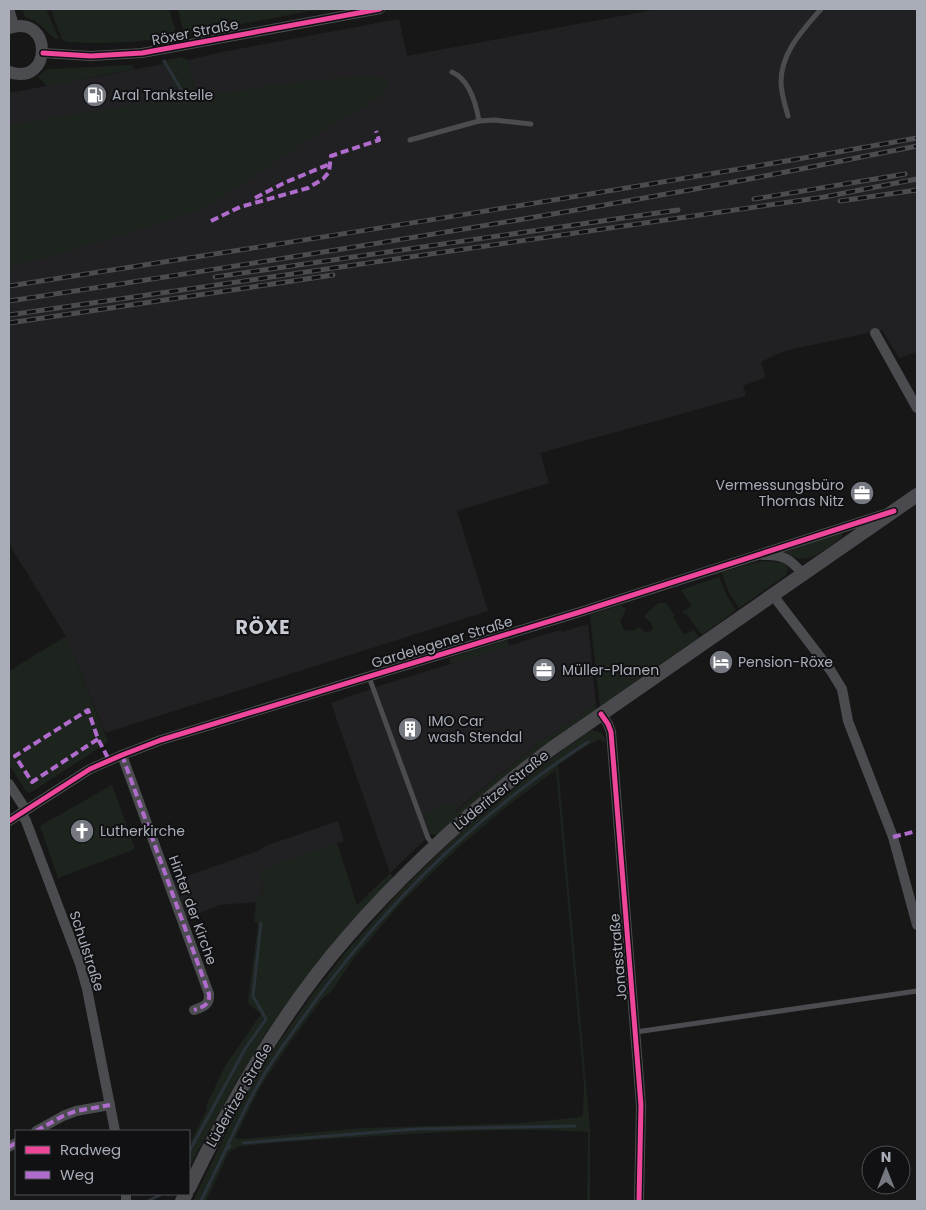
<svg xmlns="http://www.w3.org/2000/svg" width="926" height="1210" viewBox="0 0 926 1210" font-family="Poppins,sans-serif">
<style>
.built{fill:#212123}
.green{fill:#1d241e;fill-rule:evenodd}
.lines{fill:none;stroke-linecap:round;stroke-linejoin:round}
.stream{stroke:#2a3239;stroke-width:3}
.service{stroke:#4b4c50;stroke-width:5}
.minor{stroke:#4b4c50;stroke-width:10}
.tertiary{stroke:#4b4c50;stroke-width:12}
.secondary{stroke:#4a4a4e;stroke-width:14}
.rail-casing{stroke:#4b4c4f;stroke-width:5}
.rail{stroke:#111113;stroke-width:3;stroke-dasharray:9;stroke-linecap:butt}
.quiet{stroke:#b06ccc;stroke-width:4;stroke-dasharray:8 4;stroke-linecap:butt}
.cycleway-casing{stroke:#111113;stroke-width:8}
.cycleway{stroke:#ed469a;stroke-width:5}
.labels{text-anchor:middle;stroke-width:4;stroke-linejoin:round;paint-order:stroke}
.street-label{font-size:14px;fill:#a8adb8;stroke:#111113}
.poi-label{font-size:14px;fill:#a8adb8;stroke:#111113;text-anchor:start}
.district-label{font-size:19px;font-weight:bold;letter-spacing:1px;fill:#c9ccd4;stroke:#111113}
</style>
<rect width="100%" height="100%" fill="#171717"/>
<g class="built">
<path d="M658,9H917V352L899,358L882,330L784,351L761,362L766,377L743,386L746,396L540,453L549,483L457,511L488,611L105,733L66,636L9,544V93L163,64L183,97H196L189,60L222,52L399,19L407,56Z"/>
<path d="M588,624L596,704L537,744L455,811L390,873L331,703L379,686L550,633L560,630L562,632Z"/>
<path d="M338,821L344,841L260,871L263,880L262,895L259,896L256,902L220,905L186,918L173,881L260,850L265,846Z"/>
</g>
<g class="green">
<path d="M22,9H46L59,39H55L37,22L25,17Z"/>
<path d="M51,9H169L177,36C140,43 104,44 67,42L62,40Z"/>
<path d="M178,9H321L184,35Z"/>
<path d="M181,57L189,60L196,97C259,88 324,74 388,79V87L381,96L320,132L242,184L198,211L63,253L9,266V125L182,97L161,61Z"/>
<path d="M132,65L134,69L47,86L38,77L44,71L50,69Z"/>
<path d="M841,532L842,533V537C823,550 807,569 784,552V550Z"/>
<path d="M762,561L784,563L788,568L786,575L739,608L728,591L722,572Z"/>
<path d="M719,577L727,596L736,610L702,635L686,613L683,614L682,612L692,606L681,590Z"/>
<path d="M659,603H666L675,616L673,617L684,635L693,630L699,637L600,707L590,615L621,605L626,610L620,621L624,630L633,631L639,627L645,632L651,631L653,628L651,623L644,616L656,605Z"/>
<path d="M66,636L108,742L30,793L26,791L9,765V671Z"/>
<path d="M507,640L509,646L450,664V658Z"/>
<path d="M596,704V709C541,748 487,789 438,835L431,834L425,819L426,812L453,803L456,811L537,744Z"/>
<path d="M592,730L600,732L606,740L603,742L600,739L588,745L558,765L590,1129V1201H587L588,1132C518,1127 448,1132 378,1136C331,1139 284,1141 238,1147L229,1152L206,1201H193L241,1103L259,1071L312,995L345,953L402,889L460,833L549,760L585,734ZM556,770L584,1085L583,1115L581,1117L523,1123L363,1128L241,1139L235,1138L259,1089L287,1047L323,998L331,992L354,958L402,902L459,847L511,803Z"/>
<path d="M112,785L135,849L58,878L40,826Z"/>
<path d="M337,843L357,905L390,873L394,878L277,1019L238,1079L189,1167V1145L207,1109L206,1106L225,1066L261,1014L249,1004L248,1001L258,923L254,922L256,902L259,896L263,895V880L259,871Z"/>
</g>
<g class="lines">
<g class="stream">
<path d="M164,61L188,101"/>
<path d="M243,1143L416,1129L575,1126"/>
<path d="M226,1149C237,1125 248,1101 262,1078C273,1059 287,1040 300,1022C378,911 475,815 588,742"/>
<path d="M189,1152L245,1049L266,1019L253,996L261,923"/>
<path d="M167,1194H169"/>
<path d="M148,1201L162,1194"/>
<path d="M201,1201L226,1149L230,1146"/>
</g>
<g class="service">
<path d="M788,116C785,105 781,93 781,82C781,52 803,30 821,9"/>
<path d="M479,121L494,120L531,124"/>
<path d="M410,140L479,121C476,103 470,80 452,72"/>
<path d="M369,677L428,838L434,846"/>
<path d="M636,1032L917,991"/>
</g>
<g class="minor">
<path d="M43,53L91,56L142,53L380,9"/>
<path d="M875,333L917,408"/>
<path d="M763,555C783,554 790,559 802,573"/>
<path d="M772,594L831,671L842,689L848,721L893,837L917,925"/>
<path d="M601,714L608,724L611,732L641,1105L639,1201"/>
<path d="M122,755L209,994C210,1005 203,1007 194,1010"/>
<path d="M9,784L26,810"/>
<path d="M21,813L26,821L80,964L87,989L115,1131"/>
<path d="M9,821L90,769L122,755L161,740L580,612L885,514"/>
<path d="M36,1131L63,1116L76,1111L110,1105"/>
<path d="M9,1147L16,1143"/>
<path d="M126,1194V1201"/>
</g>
<g class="tertiary">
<path d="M9,12L13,26"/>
<path d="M9,28C53,13 53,87 9,72"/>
</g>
<g class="secondary">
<path d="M189,1188C232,1099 283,1010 348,936C409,866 477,805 551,749L917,495"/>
<path d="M182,1201L186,1194"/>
</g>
<g class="rail-casing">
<g id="rail">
<path d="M754,199L905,174"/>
<path d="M840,201L917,190"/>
<path d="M215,277L678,210"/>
<path d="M9,286C312,239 615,192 917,138"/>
<path d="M9,301C230,267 451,233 672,193C754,179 835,162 917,146"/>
<path d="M9,315L824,197L917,179"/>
<path d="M9,323L333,275"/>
</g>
</g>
<use href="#rail" class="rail"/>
<g class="quiet">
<path d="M255,198L286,182L330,164"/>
<path d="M211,221L240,207L308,188L323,179L329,172L331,156L379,140L376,131"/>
<path d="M98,739L32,782L15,756L88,710L98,739L109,760"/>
<path d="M122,755L209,994C210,1005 203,1007 194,1010"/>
<path d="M893,837L917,831"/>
<path d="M36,1131L63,1116L76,1111L110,1105"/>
<path d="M9,1147L16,1143"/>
</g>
<g class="cycleway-casing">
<g id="cycleway">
<path d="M43,53L91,56L142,53L380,9"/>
<path d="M601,714L608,724L611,732L641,1105L639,1201"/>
<path d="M9,821L90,769L122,755L161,740L580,612L894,511"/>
</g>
</g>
<use href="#cycleway" class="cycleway"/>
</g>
<defs>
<g id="fuel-disc" transform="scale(1.25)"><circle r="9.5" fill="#757880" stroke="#111113"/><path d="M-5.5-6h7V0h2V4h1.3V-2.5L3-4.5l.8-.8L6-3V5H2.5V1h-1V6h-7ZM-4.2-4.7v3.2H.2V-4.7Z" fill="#fff"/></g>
<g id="office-disc" transform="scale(1.25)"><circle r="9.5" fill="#757880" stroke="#111113"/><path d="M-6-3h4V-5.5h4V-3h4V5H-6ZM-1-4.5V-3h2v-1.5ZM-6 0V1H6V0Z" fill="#fff"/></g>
<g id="hotel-disc" transform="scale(1.25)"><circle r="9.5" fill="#757880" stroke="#111113"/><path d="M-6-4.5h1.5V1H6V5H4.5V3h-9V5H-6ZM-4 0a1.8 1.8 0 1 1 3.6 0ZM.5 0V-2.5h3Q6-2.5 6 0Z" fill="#fff"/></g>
<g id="building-disc" transform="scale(1.25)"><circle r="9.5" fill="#757880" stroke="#111113"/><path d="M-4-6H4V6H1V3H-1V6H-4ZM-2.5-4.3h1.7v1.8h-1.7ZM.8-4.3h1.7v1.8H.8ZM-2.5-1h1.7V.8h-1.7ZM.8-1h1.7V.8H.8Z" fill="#fff"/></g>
<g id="church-disc" transform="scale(1.25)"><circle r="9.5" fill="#757880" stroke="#111113"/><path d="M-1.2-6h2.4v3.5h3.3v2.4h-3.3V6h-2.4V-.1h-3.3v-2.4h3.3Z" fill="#fff"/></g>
</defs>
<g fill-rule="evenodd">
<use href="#fuel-disc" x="95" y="95"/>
<use href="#office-disc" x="862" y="493"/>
<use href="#hotel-disc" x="721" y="662"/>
<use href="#office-disc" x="544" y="670"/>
<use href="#building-disc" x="410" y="729"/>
<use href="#church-disc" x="82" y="831"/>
</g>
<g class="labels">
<g class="street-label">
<text transform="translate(195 32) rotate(-11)" y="5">Röxer Straße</text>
<text transform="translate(442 642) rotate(-17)" y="5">Gardelegener Straße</text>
<text transform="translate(501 790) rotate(-39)" y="5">Lüderitzer Straße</text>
<text transform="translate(193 910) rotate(70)" y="5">Hinter der Kirche</text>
<text transform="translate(87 951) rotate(72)" y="5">Schulstraße</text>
<text transform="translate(618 957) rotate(-95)" y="5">Jonasstraße</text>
<text transform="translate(239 1095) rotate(-60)" y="5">Lüderitzer Straße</text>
</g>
<g class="poi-label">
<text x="112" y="100">Aral Tankstelle</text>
<text x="844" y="490" text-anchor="end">Vermessungsbüro<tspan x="844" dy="16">Thomas Nitz</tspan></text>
<text x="738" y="667">Pension-Röxe</text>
<text x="562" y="675">Müller-Planen</text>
<text x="428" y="726">IMO Car<tspan x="428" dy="16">wash Stendal</tspan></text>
<text x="100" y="836">Lutherkirche</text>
</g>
<g class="district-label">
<text x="263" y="634">RÖXE</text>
</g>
</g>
<rect width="926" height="1210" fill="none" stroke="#a8adb8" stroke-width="20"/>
<rect x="15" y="1130" width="175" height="65" fill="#111113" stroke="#4d4f55"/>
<rect x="25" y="1146" width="25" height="8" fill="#ed469a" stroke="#4d4f55"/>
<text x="60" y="1155" font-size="15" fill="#a8adb8">Radweg</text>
<rect x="25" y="1171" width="25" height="8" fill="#b06ccc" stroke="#4d4f55"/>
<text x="60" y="1180" font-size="15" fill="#a8adb8">Weg</text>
<g transform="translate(886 1170)"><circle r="24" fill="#111113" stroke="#4d4f55"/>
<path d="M0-4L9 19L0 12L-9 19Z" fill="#757880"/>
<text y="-8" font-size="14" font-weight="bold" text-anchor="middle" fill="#a8adb8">N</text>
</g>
</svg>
